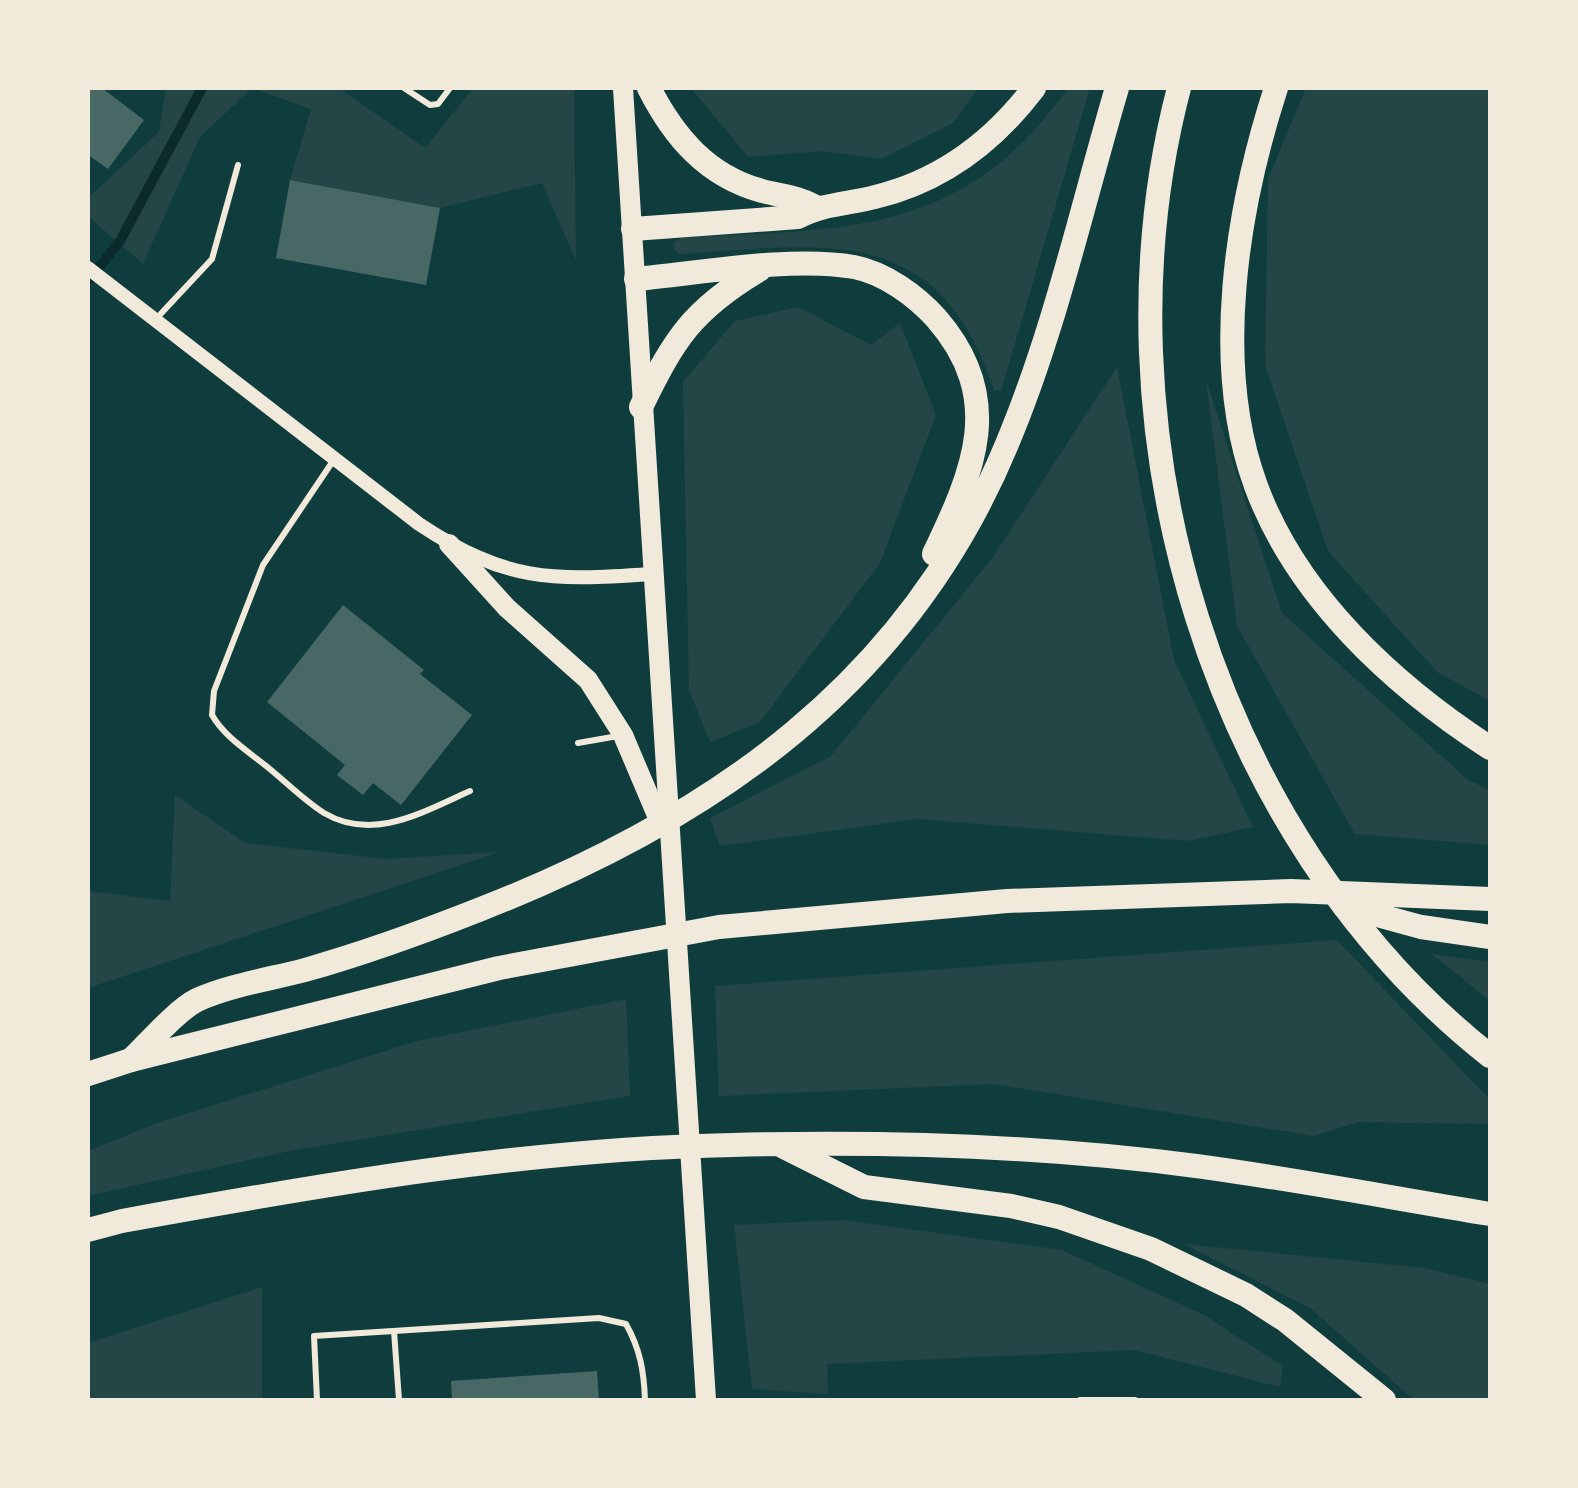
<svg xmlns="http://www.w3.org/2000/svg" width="1578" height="1488" viewBox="0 0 1578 1488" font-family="Inter,sans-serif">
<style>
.green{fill:#244646}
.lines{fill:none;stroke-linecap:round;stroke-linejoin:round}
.stream{stroke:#0a2a2b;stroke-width:10}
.building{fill:#486865}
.service{stroke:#f1e9da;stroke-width:6}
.tertiary{stroke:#f1e9da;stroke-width:14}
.primary{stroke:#f1e9da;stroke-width:20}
.motorway{stroke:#f1e9da;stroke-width:24}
</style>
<rect width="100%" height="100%" fill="#0f3d3e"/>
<g class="green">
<path d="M166,88H339L425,148L473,88H574L576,260L542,183L440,208L290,180L311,109L252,88L200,137L143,264L88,216V198L159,132Z"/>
<path d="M691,88H978L953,123L881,159L822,151L748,157Z"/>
<path d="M1068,88H1090L1001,391L994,390C938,220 826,245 681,254L674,250V242L681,238C845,228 962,238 1068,88Z"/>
<path d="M1306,88H1490V701L1437,672L1328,551L1265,365L1268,179Z"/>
<path d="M798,307L871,345L900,323L936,415L880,563L760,722L710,742L689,690L683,382L735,321Z"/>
<path d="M1117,367L1174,660L1253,827L1188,841L918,819L720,846L710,818L831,756L993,557Z"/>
<path d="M1206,380L1282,613L1468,780L1490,790V845L1355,834L1237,626Z"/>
<path d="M175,795L245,843L386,859L500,852L88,988V891L170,901Z"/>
<path d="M1337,940L1490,1100V1124L1358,1122L1314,1136L994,1084L719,1096L715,986Z"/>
<path d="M1432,954L1490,962V1001Z"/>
<path d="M626,999L630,1096L294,1150L88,1196V1151L157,1123L417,1041Z"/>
<path d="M843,1220L1062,1250L1204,1315L1283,1366L1280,1387L1134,1350L827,1364L828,1394L752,1389L734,1225Z"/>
<path d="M1184,1244L1425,1268L1490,1284V1400H1414L1310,1308Z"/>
<path d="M262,1287V1400H88V1343Z"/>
</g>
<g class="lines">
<path class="stream" d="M88,281L120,241L202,88"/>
</g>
<g class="building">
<path d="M88,88H102L144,120L108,169L88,155Z"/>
<path d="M290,180L440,208L426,285L276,258Z"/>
<path d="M343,605L424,670L420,674L472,715L401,805L373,783L363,795L337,775L345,765L267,702Z"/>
<path d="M597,1371L599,1400H452L451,1381Z"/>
</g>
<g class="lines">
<g class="service">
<path d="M404,88L430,105L438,104L450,88"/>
<path d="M155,320L212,259L238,165"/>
<path d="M335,458L263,565L214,691L212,715C225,738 251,753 271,770C288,784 305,801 324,813C373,842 423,812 470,791"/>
<path d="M578,743L618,736"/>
<path d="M394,1331L399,1400"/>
<path d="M317,1400L314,1336L599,1318L626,1324C640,1349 644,1371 645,1400"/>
<path d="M1080,1400H1135"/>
</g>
<path class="tertiary" d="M88,268L419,524C506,582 551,581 651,574"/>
<g class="primary">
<path d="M623,88L706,1400"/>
<path d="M449,544L507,608L588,680L623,735L662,827"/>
</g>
<g class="motorway">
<path d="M649,88C674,137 707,176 762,191C782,196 798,197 816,207"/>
<path d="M1179,88C1090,427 1212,837 1490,1056"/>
<path d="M1276,88C1237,208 1211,364 1256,486C1297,597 1393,685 1490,748"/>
<path d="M633,229L798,217C822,204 848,204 875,197C942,181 993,142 1034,88"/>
<path d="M636,279C701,273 791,256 854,267C885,273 916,296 936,318C1006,398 974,470 934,554"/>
<path d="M641,407C674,339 692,310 759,270"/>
<path d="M1344,906L1421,927L1490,937"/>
<path d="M131,1060C149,1043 177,1010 197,1000C230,985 271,979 305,970C365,953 423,932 481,909C714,818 908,683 1007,444C1055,330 1082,206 1117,88"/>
<path d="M88,1074L131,1060L499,968L719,927L1007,901L1291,891L1490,899"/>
<path d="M784,1147L864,1187L1011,1206L1059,1217L1151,1249L1246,1295L1285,1320L1384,1400"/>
<path d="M88,1230L122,1221C325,1184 525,1149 733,1145C886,1141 1044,1146 1196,1166C1294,1179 1392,1198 1490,1214"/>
</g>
</g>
<rect width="1578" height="1488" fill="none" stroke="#f1e9da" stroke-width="180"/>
</svg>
